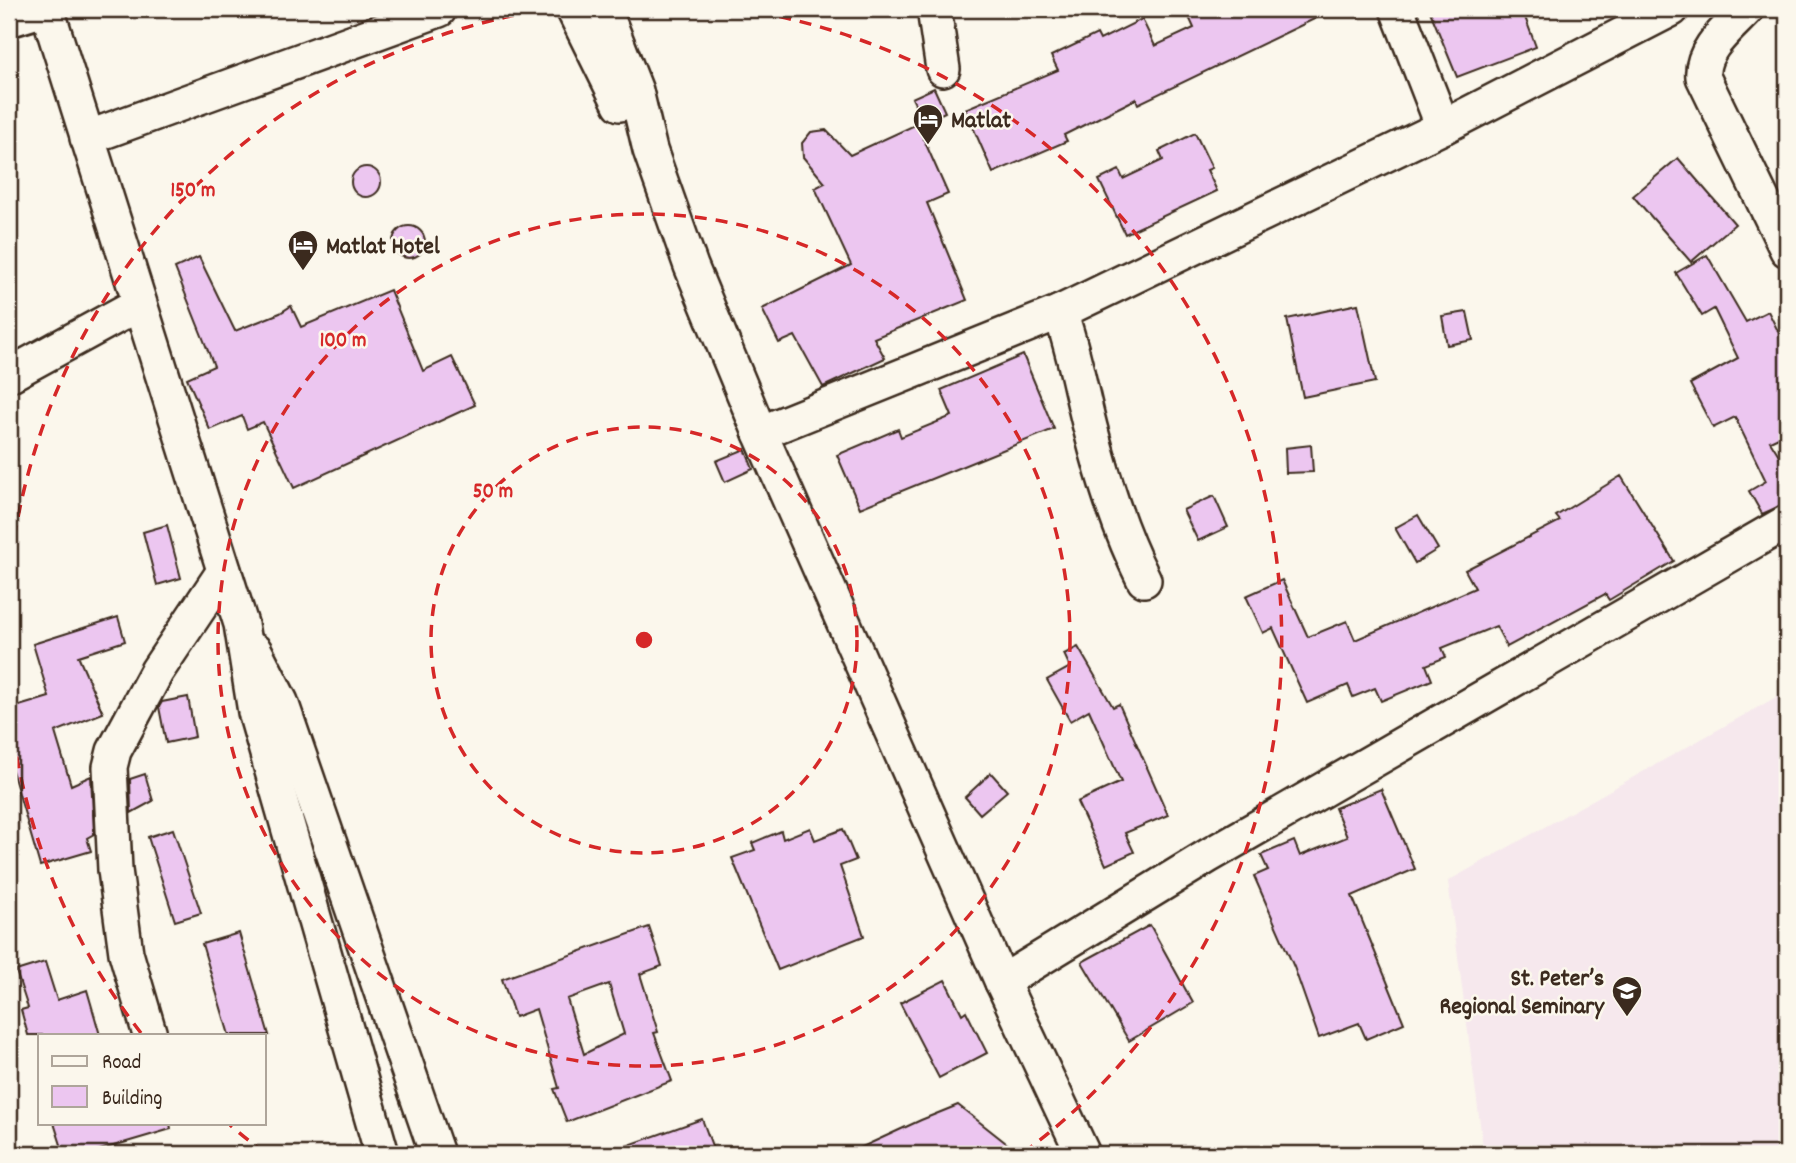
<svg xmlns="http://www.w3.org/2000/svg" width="1796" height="1163" viewBox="0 0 1796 1163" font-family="Dekko,sans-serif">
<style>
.built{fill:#f6e8ed}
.building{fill:#ecc6f0;stroke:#3b2a1e;stroke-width:2;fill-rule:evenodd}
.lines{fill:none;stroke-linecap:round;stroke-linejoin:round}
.street-casing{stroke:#3b2a1e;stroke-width:38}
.highway-casing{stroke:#3b2a1e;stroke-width:44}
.street{stroke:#fbf7ec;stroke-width:33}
.highway{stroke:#fbf7ec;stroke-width:38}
.ring{fill:none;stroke:#d62828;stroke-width:3.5;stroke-dasharray:12 9}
.labels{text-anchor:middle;stroke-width:5;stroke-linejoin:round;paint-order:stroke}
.poi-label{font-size:24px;font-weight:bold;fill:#3b2a1e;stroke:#fbf7ec;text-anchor:start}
.centre{fill:#d62828;stroke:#fbf7ec;stroke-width:3.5}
.ring-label{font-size:21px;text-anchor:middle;font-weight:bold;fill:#d62828;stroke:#fbf7ec;stroke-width:5;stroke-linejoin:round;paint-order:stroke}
</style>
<rect width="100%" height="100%" fill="#fbf7ec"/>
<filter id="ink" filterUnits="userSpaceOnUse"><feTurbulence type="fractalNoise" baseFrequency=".0143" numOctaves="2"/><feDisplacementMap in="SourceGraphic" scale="14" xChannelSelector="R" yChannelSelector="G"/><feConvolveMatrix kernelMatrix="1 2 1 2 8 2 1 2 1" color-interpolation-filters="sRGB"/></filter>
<g filter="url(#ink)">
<path class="built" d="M1787,691V1154H1484L1448,881Z"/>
<g class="building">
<path d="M1208,9H1335L1138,104L1136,99L1064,135L1067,141L993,173L965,109L1058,70L1051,56L1097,34L1100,40L1142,19L1155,46L1194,28L1189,17Z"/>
<path d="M1429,9H1522L1536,47L1457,77Z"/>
<path d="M934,88L945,112L924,122L912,98Z"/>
<path d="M917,124L948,194L927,203L967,300L874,338L885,358L823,387L795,336L779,343L762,309L851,265L815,188L825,183L803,157L802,143L811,132L826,130L850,155Z"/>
<path d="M1195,133L1212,168L1207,170L1217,191L1125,234L1099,180L1119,170L1123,179L1163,160L1159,151Z"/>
<path d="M1678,158L1735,224L1691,262L1633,196Z"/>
<circle cx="366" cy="182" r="15"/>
<circle cx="409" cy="242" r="16"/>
<path d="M1707,255L1746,322L1768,311L1787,349V433L1770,441L1787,468V503L1762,514L1749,491L1766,481L1735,417L1713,428L1690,384L1738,358L1714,309L1702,316L1676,273Z"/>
<path d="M199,257L235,331L280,313L291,306L301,327L390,290L423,371L452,357L475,405L294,488L263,422L247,429L242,416L210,430L187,378L214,366L175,268Z"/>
<path d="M1358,304L1375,382L1303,397L1287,319Z"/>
<path d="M1467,312L1473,340L1447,345L1442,316Z"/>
<path d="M1023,355L1054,429L860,508L837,455L898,429L901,437L952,416L941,390Z"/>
<path d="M1311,445L1313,472L1286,473L1285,448Z"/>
<path d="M745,449L753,469L725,482L716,461Z"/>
<path d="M1621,476L1674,561L1609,600L1605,594L1507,647L1496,626L1442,648L1446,657L1426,665L1432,680L1381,701L1375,688L1353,697L1348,685L1307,703L1273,628L1263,633L1246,596L1282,580L1308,637L1347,621L1355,640L1475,588L1465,570L1560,521L1556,516Z"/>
<path d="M1214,496L1228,527L1198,541L1183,510Z"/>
<path d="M1418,515L1438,549L1415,563L1395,528Z"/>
<path d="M167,525L181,578L157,585L143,532Z"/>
<path d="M118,617L125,641L78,656L103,713L55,732L71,785L91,776L94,834L87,838L91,851L40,866L9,760V709L49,697L33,644Z"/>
<path d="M1078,647L1113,707L1119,704L1168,815L1125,833L1134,852L1106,865L1077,802L1121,782L1089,710L1070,721L1047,680L1070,667L1064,654Z"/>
<path d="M188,697L195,737L166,743L159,707L162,702Z"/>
<path d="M991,773L1007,791L980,814L965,797Z"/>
<path d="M145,774L153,801L131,813L130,779Z"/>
<path d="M1381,789L1415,869L1352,896L1404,1023L1366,1039L1359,1023L1319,1038L1294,967L1254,876L1268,870L1261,855L1294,841L1300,856L1347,837L1335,808Z"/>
<path d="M810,828L815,840L843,829L856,860L840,866L864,936L778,970L732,858L755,850L752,843L781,831L783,839Z"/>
<path d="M173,829L201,913L175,921L148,837Z"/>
<path d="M1150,925L1193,1003L1129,1041L1082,962Z"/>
<path d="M649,927L662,966L640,974L658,1032L654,1033L672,1081L567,1122L554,1089L559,1088L536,1009L515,1017L502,979ZM609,984L624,1034L584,1054L567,999Z"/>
<path d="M239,933L269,1035H229L202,944Z"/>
<path d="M45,962L57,1000L87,990L100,1035H28L21,1010L28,1008L16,971Z"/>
<path d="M945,980L962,1014L966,1011L987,1053L939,1078L900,1003Z"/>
<path d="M958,1105L1020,1154H847L921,1120Z"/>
<path d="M702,1119L715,1154H613L612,1151Z"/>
<path d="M54,1123H170L171,1129L86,1154H64Z"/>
</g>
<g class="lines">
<g class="street-casing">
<g id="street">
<path d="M47,9L241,624L255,712L382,1154"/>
<path d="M573,9L620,104"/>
<path d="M604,9L636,91L650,150L691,266L760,433L1002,982L1083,1154"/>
<path d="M934,9L943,69"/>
<path d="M1397,9L1443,127"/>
<path d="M1747,9C1729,28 1700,50 1703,77L1787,250"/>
<path d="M87,138L439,10"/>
<path d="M1060,312C1074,350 1080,388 1090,427C1104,481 1119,530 1144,580"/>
<path d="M9,375L139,304"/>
<path d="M760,433L1060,312L1443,127L1672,9"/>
<path d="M255,651L281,702L437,1154"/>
<path d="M1002,982L1208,856L1787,522"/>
<path d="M150,1035L126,953L115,870L110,767L114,751L157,671L224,571"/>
</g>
</g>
<g class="highway-casing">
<path id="highway" d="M9,17L35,9"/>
</g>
<use href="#street" class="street"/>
<use href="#highway" class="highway"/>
</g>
</g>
<g class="ring">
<circle cx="644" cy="640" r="213"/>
<circle cx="644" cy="640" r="426"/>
<path d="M265 1153A638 638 0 0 1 230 1125M141 1033A638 638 0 0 1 9 701M9 579A638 638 0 0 1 550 9M738 9A638 638 0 0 1 1023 1153"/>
</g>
<defs>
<g id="hotel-pin" transform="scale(1.575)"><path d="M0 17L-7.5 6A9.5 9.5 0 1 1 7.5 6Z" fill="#3b2a1e" stroke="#fbf7ec"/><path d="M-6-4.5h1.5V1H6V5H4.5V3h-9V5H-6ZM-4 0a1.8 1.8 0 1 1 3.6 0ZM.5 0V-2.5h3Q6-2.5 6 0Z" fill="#fff"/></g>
<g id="university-pin" transform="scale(1.575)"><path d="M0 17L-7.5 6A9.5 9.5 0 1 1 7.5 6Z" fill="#3b2a1e" stroke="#fbf7ec"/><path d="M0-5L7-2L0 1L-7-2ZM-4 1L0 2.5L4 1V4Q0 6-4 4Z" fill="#fff"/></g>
</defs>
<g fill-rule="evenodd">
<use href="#hotel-pin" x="928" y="119"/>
<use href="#hotel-pin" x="303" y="245"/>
<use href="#university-pin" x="1627" y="991"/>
</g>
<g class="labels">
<g class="poi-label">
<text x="951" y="127">Matlat</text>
<text x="326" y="253">Matlat Hotel</text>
<text x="1604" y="985" text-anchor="end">St. Peter’s<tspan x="1604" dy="28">Regional Seminary</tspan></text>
</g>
</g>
<circle cx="644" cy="640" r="10" class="centre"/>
<g class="ring-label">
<text x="193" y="196">150 m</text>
<text x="343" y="346">100 m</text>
<text x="493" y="497">50 m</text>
</g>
<rect width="1796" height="1163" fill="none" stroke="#fbf7ec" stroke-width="35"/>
<rect x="18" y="18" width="1761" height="1128" fill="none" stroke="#3b2a1e" stroke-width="2.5" filter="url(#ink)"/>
<rect x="38" y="1034" width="228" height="91" fill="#fbf7ec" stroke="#aea59a" stroke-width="2"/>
<rect x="52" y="1056" width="35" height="10" fill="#fbf7ec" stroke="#aea59a" stroke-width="2"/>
<text x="102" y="1068" font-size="21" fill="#3b2a1e">Road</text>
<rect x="52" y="1086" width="35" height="21" fill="#ecc6f0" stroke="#aea59a" stroke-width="2"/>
<text x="102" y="1104" font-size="21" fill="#3b2a1e">Building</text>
</svg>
